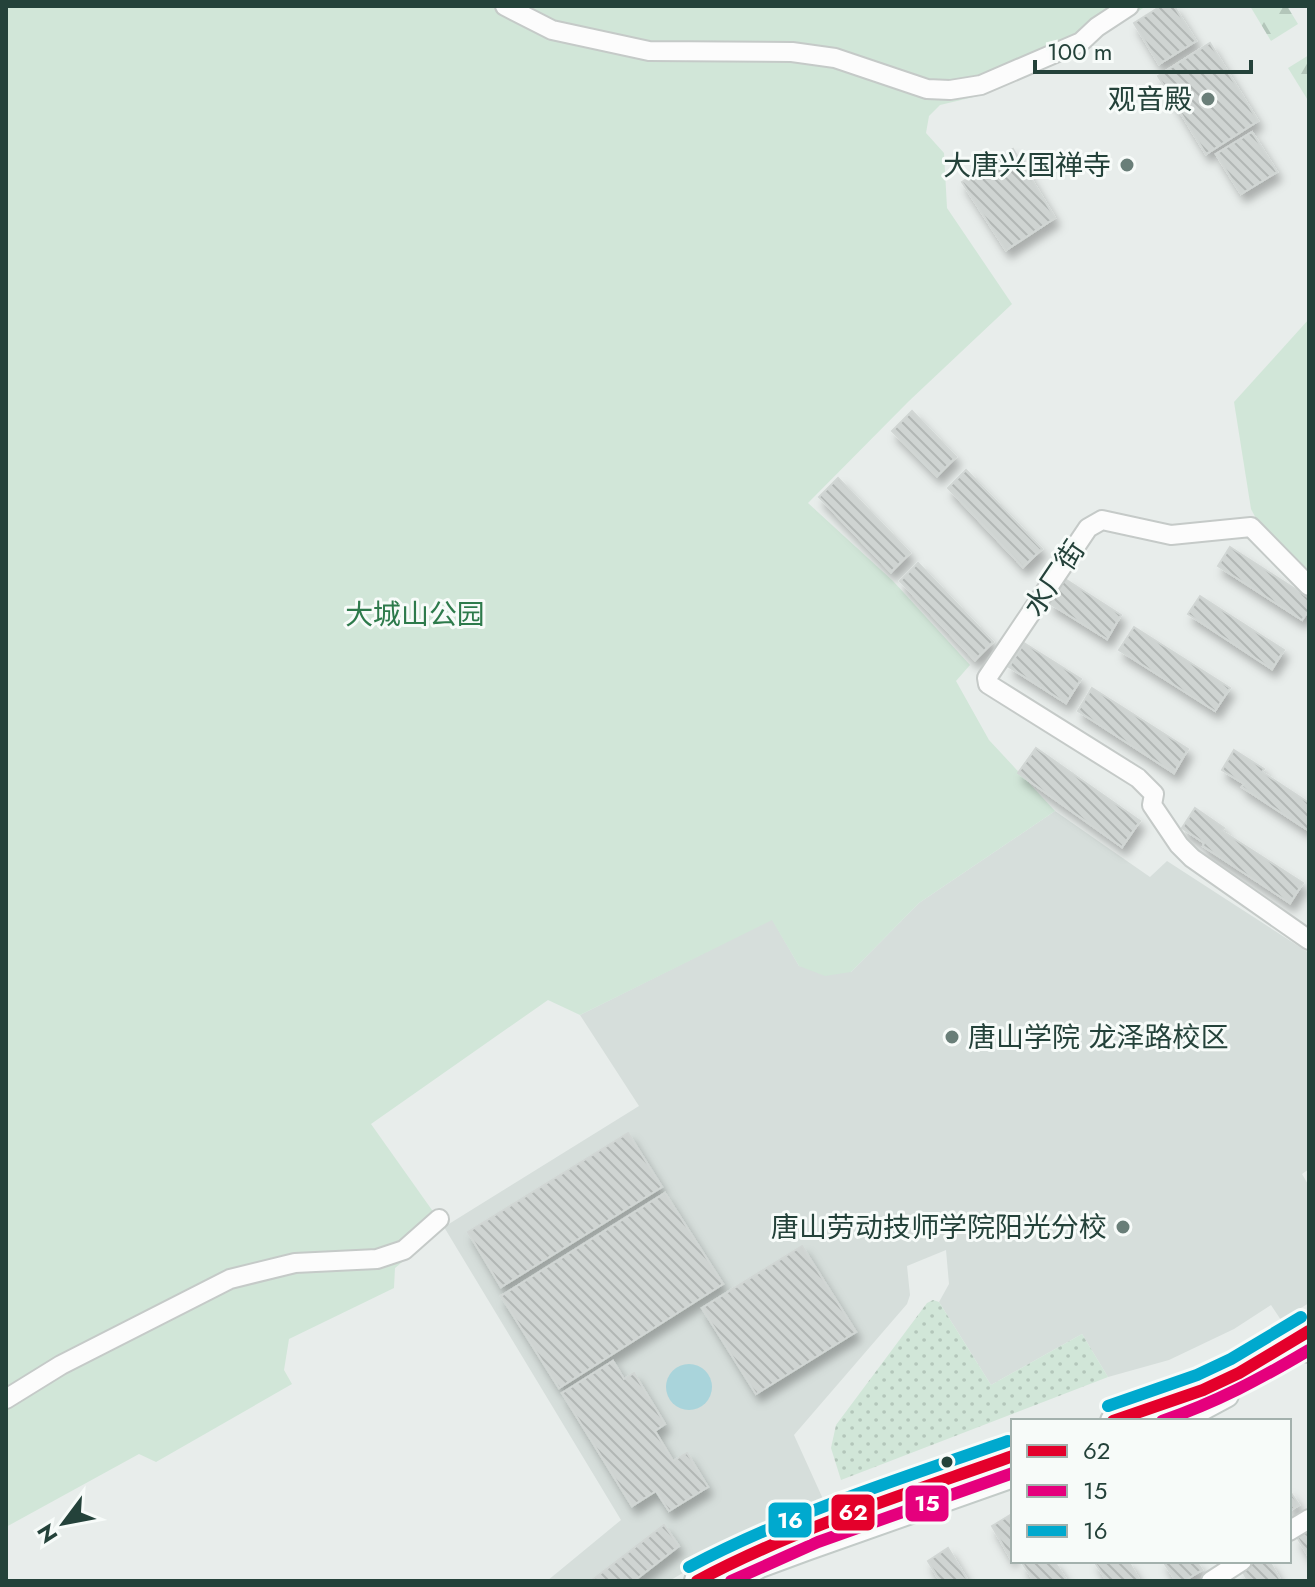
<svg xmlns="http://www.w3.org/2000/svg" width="1315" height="1587" viewBox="0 0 1315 1587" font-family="Jost,'Noto Sans SC',sans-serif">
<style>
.built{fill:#d6dedb}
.forest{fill:url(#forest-firs)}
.park{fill:#d1e6d8}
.garden{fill:url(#garden-dots)}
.water{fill:#a9d4db}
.building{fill:url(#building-back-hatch);stroke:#d1d6d4;stroke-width:2;filter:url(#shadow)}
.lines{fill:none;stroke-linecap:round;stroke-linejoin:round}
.minor-casing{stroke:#c5cac8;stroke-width:22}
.tertiary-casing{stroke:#c5cac8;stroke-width:26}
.secondary-casing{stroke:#c3cbc8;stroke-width:28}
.minor{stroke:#fcfcfc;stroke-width:18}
.tertiary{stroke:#fcfcfc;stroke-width:22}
.secondary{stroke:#fcfcfc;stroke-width:24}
.bus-1-casing{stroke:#f7fbf9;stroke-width:18}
.bus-2-casing{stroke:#f7fbf9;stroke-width:18}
.bus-3-casing{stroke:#f7fbf9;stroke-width:18}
.bus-1{stroke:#e4002b;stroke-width:12}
.bus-2{stroke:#e5007d;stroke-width:12}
.bus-3{stroke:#00a9ce;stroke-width:12}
.poi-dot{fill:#697e78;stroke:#f7fbf9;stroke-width:3}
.bus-dot{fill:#24423a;stroke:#f7fbf9;stroke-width:3}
.labels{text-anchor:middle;stroke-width:6;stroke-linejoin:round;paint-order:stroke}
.poi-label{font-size:28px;fill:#24423a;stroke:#f7fbf9;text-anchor:end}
.street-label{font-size:28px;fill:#24423a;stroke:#f7fbf9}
.park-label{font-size:28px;fill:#2d7a4b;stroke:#f7fbf9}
.line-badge{stroke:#f7fbf9;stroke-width:3}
.badge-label{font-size:22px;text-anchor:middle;font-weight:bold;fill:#fff}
</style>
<defs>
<pattern id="forest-firs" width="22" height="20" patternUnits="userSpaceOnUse" patternTransform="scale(2)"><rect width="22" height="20" fill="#d1e6d8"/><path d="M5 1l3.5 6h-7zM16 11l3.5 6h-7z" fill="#b3c6ba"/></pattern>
<pattern id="garden-dots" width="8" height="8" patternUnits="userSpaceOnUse" patternTransform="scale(2)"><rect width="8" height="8" fill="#d1e6d8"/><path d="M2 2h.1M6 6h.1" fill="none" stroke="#b3c6ba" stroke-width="1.8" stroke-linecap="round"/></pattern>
<pattern id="building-back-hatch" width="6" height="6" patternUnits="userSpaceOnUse" patternTransform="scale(2)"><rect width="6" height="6" fill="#cfd4d2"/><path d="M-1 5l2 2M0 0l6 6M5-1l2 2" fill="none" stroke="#b2b7b5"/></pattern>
<filter id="shadow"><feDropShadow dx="4.5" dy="8" stdDeviation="4" flood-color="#0004"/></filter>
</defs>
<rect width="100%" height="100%" fill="#e8edeb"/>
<path class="built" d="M1055,811L1150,877L1167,861L1309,953V1169L1302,1174L1309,1186V1303L1281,1320L1271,1305L1234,1329L1169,1360L1108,1377L1082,1334L991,1385L939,1302L949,1284L946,1250L907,1266L910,1295L907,1304L794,1435L823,1499L787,1513L669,1581H547L621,1520L444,1227L639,1106L580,1015L772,919L799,966L851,972L919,903Z"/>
<g class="forest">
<path d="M1250,6H1287L1298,24L1271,41Z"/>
<path d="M1309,55V102L1288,68Z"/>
</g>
<g class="park">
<path d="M6,6H1146L1085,48L978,96L940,105L929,116L926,133L944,153L947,208L1012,304L909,401L808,503L893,581L970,665L956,681L989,740L1055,811L919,903L851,972L825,976L799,966L772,920L580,1015L548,1000L371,1124L444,1227L395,1268L394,1288L289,1339L284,1370L292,1384L156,1462L139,1454L6,1527Z"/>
<path d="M1309,319V576L1260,526L1251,509L1234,402Z"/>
</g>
<path class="garden" d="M933,1300L939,1302L991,1385L1082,1334L1108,1377L841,1480L831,1448L836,1425L927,1303Z"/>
<circle class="water" cx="689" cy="1387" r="23"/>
<g class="building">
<path d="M1161,6H1174L1196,41L1159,64L1134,23Z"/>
<path d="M1210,43L1258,121L1206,154L1158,76Z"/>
<path d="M1252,132L1277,172L1241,194L1216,154Z"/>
<path d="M1013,149L1055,218L1006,250L962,182Z"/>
<path d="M912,411L956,457L937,476L892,431Z"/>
<path d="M966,470L1042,549L1023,567L948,488Z"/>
<path d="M838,478L910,553L891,572L819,497Z"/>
<path d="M1230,547L1309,598V610L1302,620L1218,566Z"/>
<path d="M918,563L993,642L975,660L900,581Z"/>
<path d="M1065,579L1121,615L1107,639L1049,603Z"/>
<path d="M1200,596L1284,650L1272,669L1188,614Z"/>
<path d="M1134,627L1230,688L1215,711L1119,650Z"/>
<path d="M1024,643L1081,679L1066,703L1009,667Z"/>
<path d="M1092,688L1188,749L1174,773L1078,711Z"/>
<path d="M1036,748L1140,821L1122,847L1018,773Z"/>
<path d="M1234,750L1264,769L1262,772L1309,803V831L1242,787L1244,784L1222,770Z"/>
<path d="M1195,808L1224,828L1222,831L1303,883L1290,903L1203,846L1204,843L1182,828Z"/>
<path d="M628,1133L662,1187L501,1287L468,1232Z"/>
<path d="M665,1193L723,1284L559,1388L501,1296Z"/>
<path d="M802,1246L856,1332L756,1394L702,1308Z"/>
<path d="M613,1361L624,1379L634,1373L665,1424L655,1431L673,1461L687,1453L708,1487L669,1511L656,1491L632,1506L562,1393Z"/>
<path d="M1289,1490L1299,1505L1289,1511Z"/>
<path d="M1012,1514L1013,1558L1011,1559L992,1526Z"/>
<path d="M664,1525L679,1546L634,1581H591Z"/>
<path d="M1309,1530V1557L1297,1537Z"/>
<path d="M948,1548L968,1581H940L928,1561Z"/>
<path d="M1028,1561H1054L1067,1581H1034L1023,1564Z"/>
<path d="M1094,1561H1128L1140,1581H1107Z"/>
<path d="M1163,1561H1196L1202,1570L1184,1581H1176Z"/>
<path d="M1256,1561H1269L1281,1581H1248L1242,1570Z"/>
</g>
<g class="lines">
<g class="minor-casing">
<g id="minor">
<path d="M505,6L552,30L649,51L792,52L835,58L927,89L950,90L981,85L1081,42L1097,27L1129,6"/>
<path d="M1309,586L1251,527L1171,535L1102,520L1088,528L987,678L988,684L1138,778L1154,794L1152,805L1179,845L1192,858L1309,940"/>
<path d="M6,1399L61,1365L230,1279L295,1263L377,1259L404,1250L439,1219"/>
<path d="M1289,1531L1309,1519"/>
<path d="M1211,1581L1242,1561"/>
</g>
</g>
<g class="tertiary-casing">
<path id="tertiary" d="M1300,1337L1309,1351"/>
</g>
<g class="secondary-casing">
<g id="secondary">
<path d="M1113,1421L1203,1390L1239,1373L1309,1331"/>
<path d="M1166,1421L1198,1410L1226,1395"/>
<path d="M697,1581C795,1525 907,1494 1013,1456"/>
<path d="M731,1581L760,1565L806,1548L1013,1475"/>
</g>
</g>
<use href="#minor" class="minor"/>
<use href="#tertiary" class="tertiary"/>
<use href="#secondary" class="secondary"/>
<g class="bus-1-casing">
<g id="bus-1">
<path d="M1113,1421L1203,1390L1239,1373L1309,1331"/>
<path d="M697,1581C798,1527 906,1494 1013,1456"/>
</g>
</g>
<g class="bus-2-casing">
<g id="bus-2">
<path d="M1162,1421C1217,1402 1260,1379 1309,1350"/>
<path d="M731,1581L818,1542L1013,1473"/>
</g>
</g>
<g class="bus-3-casing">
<g id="bus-3">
<path d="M1108,1406L1197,1375L1231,1359L1301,1317"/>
<path d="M689,1567C791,1513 900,1479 1008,1441"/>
</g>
</g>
<use href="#bus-1" class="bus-1"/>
<use href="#bus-2" class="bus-2"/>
<use href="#bus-3" class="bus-3"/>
</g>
<g class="poi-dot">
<circle cx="1208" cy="99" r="8"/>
<circle cx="1127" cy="165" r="8"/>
<circle cx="952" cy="1037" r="8"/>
<circle cx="1123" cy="1227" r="8"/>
</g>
<circle class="bus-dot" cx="947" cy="1462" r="7"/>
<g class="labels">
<g class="poi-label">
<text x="1192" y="109">观音殿</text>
<text x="1111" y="175">大唐兴国禅寺</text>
<text x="968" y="1047" text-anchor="start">唐山学院 龙泽路校区</text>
<text x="1107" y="1237">唐山劳动技师学院阳光分校</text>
</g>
<g class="street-label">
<text transform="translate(1054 578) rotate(-56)" y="10">水厂街</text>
</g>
<g class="park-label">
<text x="415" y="624">大城山公园</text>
</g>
</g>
<g class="line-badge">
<rect x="904" y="1484" width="46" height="39" rx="8" fill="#e5007d"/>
<rect x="830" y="1493" width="46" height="39" rx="8" fill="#e4002b"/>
<rect x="767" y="1501" width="46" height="38" rx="8" fill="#00a9ce"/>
</g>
<g class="badge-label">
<text x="927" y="1511">15</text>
<text x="853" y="1520">62</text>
<text x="790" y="1528">16</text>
</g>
<rect width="1315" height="1587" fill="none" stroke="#24423a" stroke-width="16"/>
<rect x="1011" y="1419" width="280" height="144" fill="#f7fbf9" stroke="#a3b1ad" stroke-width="2"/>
<rect x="1027" y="1445" width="40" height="12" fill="#e4002b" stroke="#a3b1ad" stroke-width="2"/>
<text x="1083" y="1459" font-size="24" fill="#24423a">62</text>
<rect x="1027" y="1485" width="40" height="12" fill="#e5007d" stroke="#a3b1ad" stroke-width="2"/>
<text x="1083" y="1499" font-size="24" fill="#24423a">15</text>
<rect x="1027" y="1525" width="40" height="12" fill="#00a9ce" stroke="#a3b1ad" stroke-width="2"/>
<text x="1083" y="1539" font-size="24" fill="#24423a">16</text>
<g transform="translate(64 1523) rotate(238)" stroke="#f7fbf9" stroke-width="6" paint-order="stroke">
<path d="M0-6L14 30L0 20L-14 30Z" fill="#24423a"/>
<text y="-12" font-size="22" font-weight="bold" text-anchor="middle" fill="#24423a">N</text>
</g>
<path d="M1035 60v12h216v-12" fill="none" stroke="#24423a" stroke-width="4"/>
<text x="1047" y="60" font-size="24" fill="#24423a" stroke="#f7fbf9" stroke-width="6" paint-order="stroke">100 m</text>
</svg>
